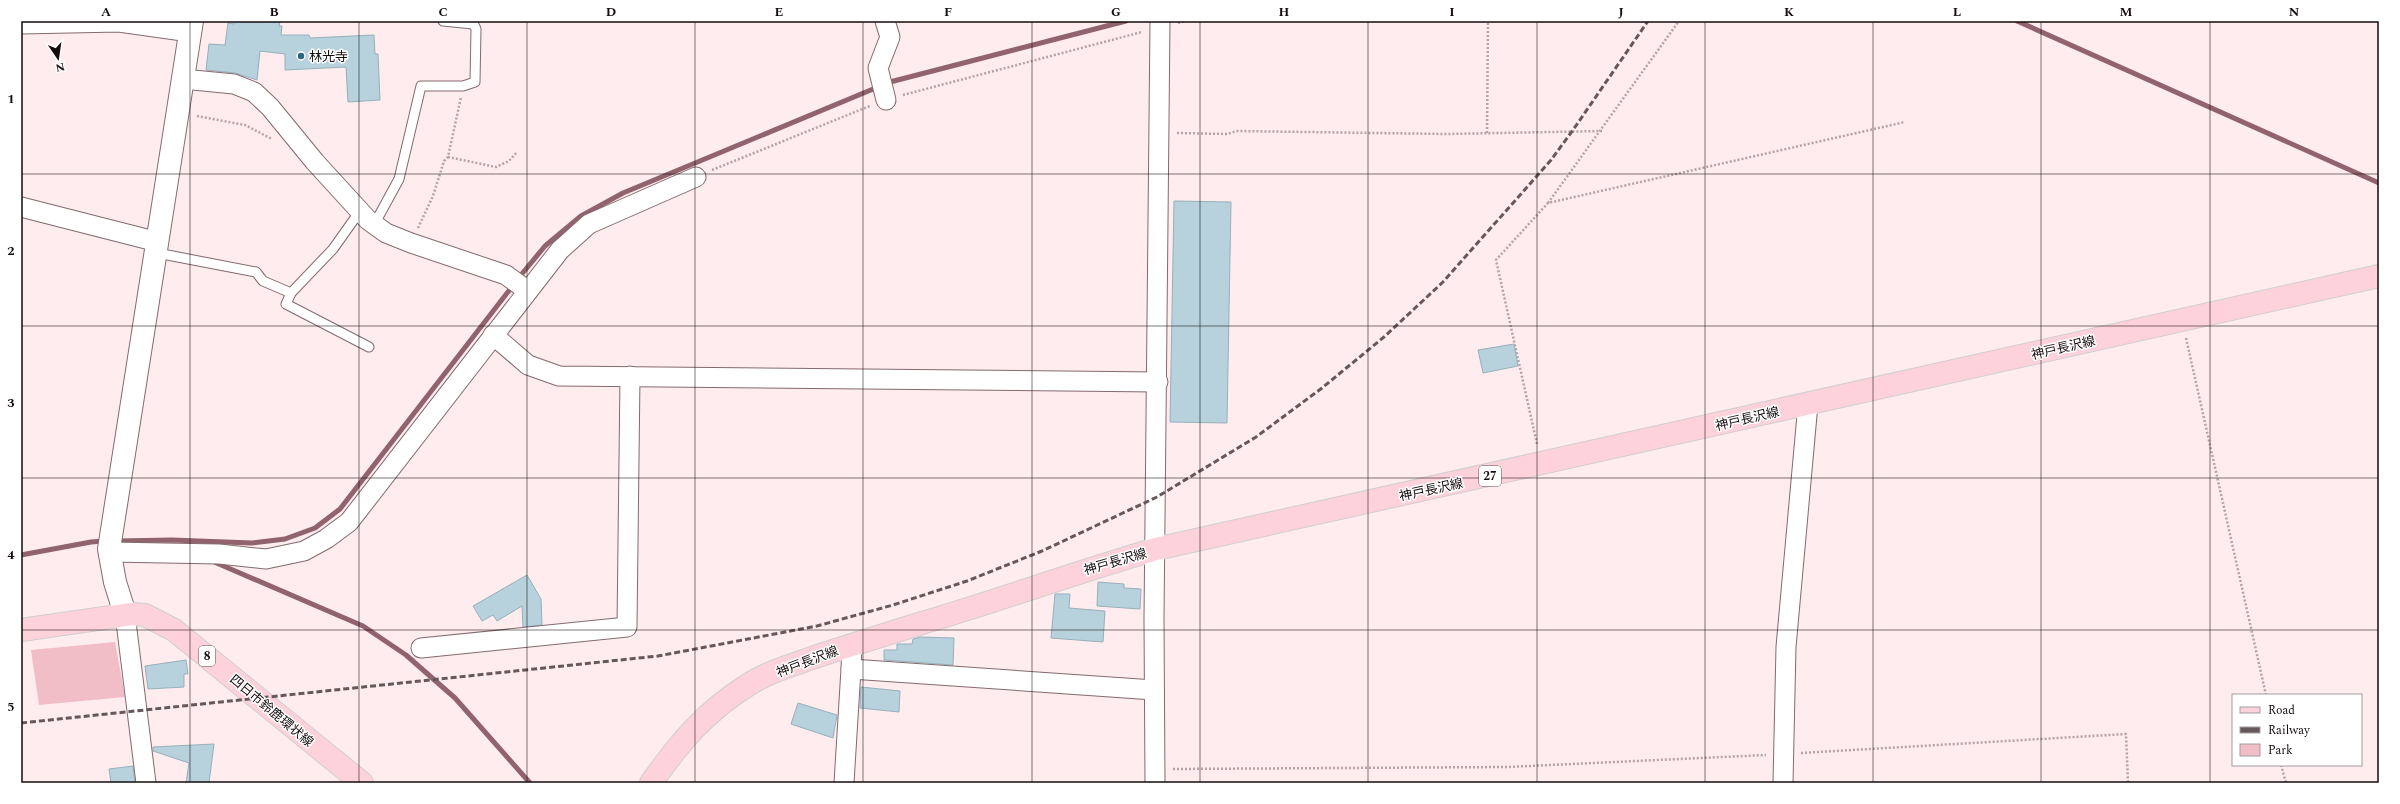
<svg xmlns="http://www.w3.org/2000/svg" width="2400" height="804" viewBox="0 0 2400 804" font-family="Spectral,'Noto Sans JP',serif">
<style>
.green{fill:#f1bdc6}
.lines{fill:none;stroke-linecap:round;stroke-linejoin:round}
.stream{stroke:#91636c;stroke-width:5}
.building{fill:#b7d2dc;stroke:#96b0ba}
.service-casing{stroke:#836a6e;stroke-width:11}
.minor-casing{stroke:#836a6e;stroke-width:21}
.tertiary-casing{stroke:#836a6e;stroke-width:24}
.primary-casing{stroke:#d0cecf;stroke-width:24}
.path{stroke:#b2a3a6;stroke-width:2.5;stroke-dasharray:2 2;stroke-linecap:butt}
.service{stroke:#fff;stroke-width:9}
.minor{stroke:#fff;stroke-width:19}
.tertiary{stroke:#fff;stroke-width:22}
.primary{stroke:#fed2da;stroke-width:22}
.rail{stroke:#65585b;stroke-width:3;stroke-dasharray:6 3;stroke-linecap:butt}
.grid{fill:none;stroke:#140b0d;stroke-width:1;stroke-opacity:0.55}
.poi-dot{fill:#29687d;stroke:#fff;stroke-width:1.5}
.labels{text-anchor:middle;stroke-width:3;stroke-linejoin:round;paint-order:stroke}
.shield{fill:#fff;stroke:#5a5456;stroke-width:1}
.shield-label{font-size:12px;font-weight:bold;fill:#140b0d}
.poi-label{font-size:13px;fill:#140b0d;stroke:#fff;text-anchor:start}
.street-label{font-size:13px;fill:#140b0d;stroke:#fff}
.neatline{fill:none;stroke:#140b0d;stroke-width:1.5}
.grid-label{font-size:13px;text-anchor:middle;font-weight:bold;fill:#140b0d}
</style>
<rect width="100%" height="100%" fill="#feecef"/>
<path class="green" d="M115,642L125,697L39,705L31,650Z"/>
<g class="lines">
<g class="stream">
<path d="M2017,21L2379,183"/>
<path d="M116,541L172,540L252,543L285,539L315,528L340,509L521,275L545,246L581,216L623,193L890,82L1126,21"/>
<path d="M21,555L91,542L104,541"/>
<path d="M212,561L363,626L406,655L455,698L530,783"/>
</g>
</g>
<g class="building">
<path d="M234,21L280,22L279,26H282L281,35H309L310,38L374,35L375,54H378L380,100L348,102L346,67L285,70V54L260,51L257,80L235,73L206,70L209,44L225,45L228,23L234,24Z"/>
<path d="M1174,201L1231,202L1227,423L1170,422Z"/>
<path d="M1514,344L1518,366L1483,373L1478,350Z"/>
<path d="M527,575L541,599L542,625L523,627L522,606L497,621L493,615L482,621L473,606Z"/>
<path d="M1098,582L1124,584V588L1141,589L1140,609L1097,606Z"/>
<path d="M1055,594H1070L1069,608L1105,611L1103,642L1051,638Z"/>
<path d="M920,637L954,638L953,665L884,660V650H897V644H912L913,639Z"/>
<path d="M186,660L188,674H184V687L148,689L145,666Z"/>
<path d="M861,687L900,691L899,712L860,708Z"/>
<path d="M798,703L837,715L833,738L791,724Z"/>
<path d="M214,744L209,783H186L189,763L153,751V747Z"/>
<path d="M133,766L135,783H111L109,769Z"/>
</g>
<g class="lines">
<g class="service-casing">
<g id="service">
<path d="M443,21L473,24"/>
<path d="M360,211L333,249L291,293L286,304L369,347"/>
<path d="M375,223L399,179L421,86H463L475,82L476,29L472,21"/>
<path d="M157,253L256,272L263,281L291,293"/>
</g>
</g>
<g class="minor-casing">
<g id="minor">
<path d="M885,21L890,37L878,68L886,100"/>
<path d="M21,24L119,22L190,32"/>
<path d="M183,79L234,84L254,92L270,107L315,162L368,220L386,233L411,243L506,275L528,291"/>
<path d="M21,207L158,242"/>
<path d="M493,335L528,365L559,376L1158,382"/>
<path d="M110,552L219,554L266,559L304,551L326,539L349,522L560,250L589,224L696,177"/>
<path d="M125,614L146,783"/>
<path d="M852,644L851,669L1154,690"/>
<path d="M421,648L627,627L630,376"/>
<path d="M844,783L851,669"/>
<path d="M1155,783L1154,619L1160,21"/>
<path d="M1783,783L1786,647L1808,404"/>
</g>
</g>
<g class="tertiary-casing">
<path id="tertiary" d="M125,614L115,582L109,549L192,21"/>
</g>
<g class="primary-casing">
<g id="primary">
<path d="M21,630L132,614L145,615L174,630L362,783"/>
<path d="M651,783C680,742 705,712 748,685C766,673 789,666 809,659C847,646 884,635 922,623C1000,600 1077,572 1156,549L2379,276"/>
</g>
</g>
<g class="path">
<path d="M1178,23L1185,21"/>
<path d="M903,95L1142,32"/>
<path d="M197,116L245,125L272,139"/>
<path d="M1177,133L1228,134L1236,131L1447,134L1602,131"/>
<path d="M1487,133L1488,21"/>
<path d="M448,157L496,167L509,161L517,152"/>
<path d="M712,170L870,106"/>
<path d="M1548,203L1679,21"/>
<path d="M418,228L433,196L444,161L448,157L461,97"/>
<path d="M2186,338L2266,695"/>
<path d="M1537,444L1496,260L1548,203L1905,122"/>
<path d="M1801,753L2126,734L2128,783"/>
<path d="M2281,765L2286,783"/>
<path d="M1173,769L1507,767L1766,755"/>
</g>
<use href="#service" class="service"/>
<use href="#minor" class="minor"/>
<use href="#tertiary" class="tertiary"/>
<use href="#primary" class="primary"/>
<path class="rail" d="M21,723L658,656L817,626L893,605L967,581L1042,551L1157,497L1256,437L1322,388L1384,337L1443,282L1551,160L1573,130L1648,21"/>
</g>
<path class="grid" d="M190,21V783M359,21V783M527,21V783M695,21V783M863,21V783M1032,21V783M1200,21V783M1368,21V783M1537,21V783M1705,21V783M1873,21V783M2041,21V783M2210,21V783M21,174H2379M21,326H2379M21,478H2379M21,630H2379"/>
<circle class="poi-dot" cx="301" cy="56" r="4"/>
<g class="labels">
<g class="shield">
<rect x="1479" y="466" width="22" height="20" rx="3"/>
<rect x="199" y="646" width="16" height="20" rx="3"/>
</g>
<g class="shield-label">
<text x="1490" y="480">27</text>
<text x="207" y="660">8</text>
</g>
<g class="poi-label">
<text x="309" y="61">林光寺</text>
</g>
<g class="street-label">
<text transform="translate(2063 347) rotate(-13)" y="5">神戸長沢線</text>
<text transform="translate(1747 418) rotate(-13)" y="5">神戸長沢線</text>
<text transform="translate(1431 489) rotate(-12)" y="5">神戸長沢線</text>
<text transform="translate(1115 561) rotate(-16)" y="5">神戸長沢線</text>
<text transform="translate(807 661) rotate(-21)" y="5">神戸長沢線</text>
<text transform="translate(272 710) rotate(40)" y="5">四日市鈴鹿環状線</text>
</g>
</g>
<rect width="2400" height="804" fill="none" stroke="#ffffff" stroke-width="44"/>
<rect x="2232" y="694" width="130" height="72" fill="#ffffff" stroke="#a19d9e"/>
<rect x="2240" y="707" width="20" height="6" fill="#fed2da" stroke="#a19d9e"/>
<text x="2268" y="714" font-size="12" fill="#140b0d">Road</text>
<rect x="2240" y="727" width="20" height="6" fill="#65585b" stroke="#a19d9e"/>
<text x="2268" y="734" font-size="12" fill="#140b0d">Railway</text>
<rect x="2240" y="744" width="20" height="12" fill="#f1bdc6" stroke="#a19d9e"/>
<text x="2268" y="754" font-size="12" fill="#140b0d">Park</text>
<g transform="translate(58 58) rotate(167)" stroke="#ffffff" stroke-width="3" paint-order="stroke">
<path d="M0-3L7 15L0 10L-7 15Z" fill="#140b0d"/>
<text y="-6" font-size="11" font-weight="bold" text-anchor="middle" fill="#140b0d">N</text>
</g>
<rect x="22" y="22" width="2356" height="760" class="neatline"/>
<g class="grid-label">
<text x="106" y="16">A</text>
<text x="274" y="16">B</text>
<text x="443" y="16">C</text>
<text x="611" y="16">D</text>
<text x="779" y="16">E</text>
<text x="948" y="16">F</text>
<text x="1116" y="16">G</text>
<text x="1284" y="16">H</text>
<text x="1452" y="16">I</text>
<text x="1621" y="16">J</text>
<text x="1789" y="16">K</text>
<text x="1957" y="16">L</text>
<text x="2126" y="16">M</text>
<text x="2294" y="16">N</text>
<text x="11" y="103">1</text>
<text x="11" y="255">2</text>
<text x="11" y="407">3</text>
<text x="11" y="559">4</text>
<text x="11" y="711">5</text>
</g>
</svg>
